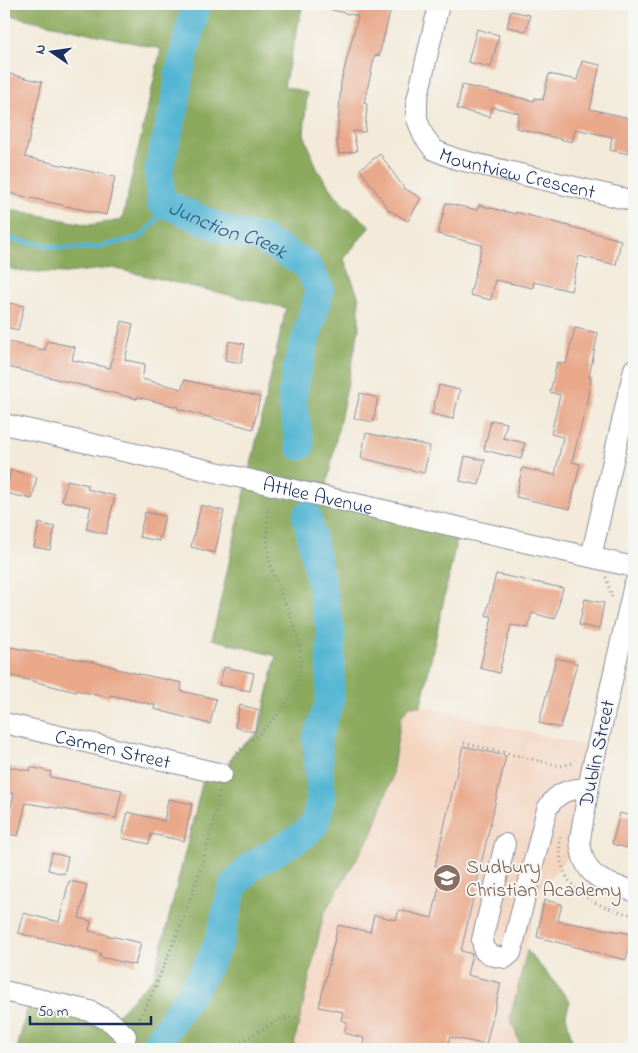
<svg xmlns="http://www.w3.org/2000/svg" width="638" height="1053" viewBox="0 0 638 1053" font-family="'Indie Flower',sans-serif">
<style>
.built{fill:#f4d4bf}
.forest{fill:#8aa95c;stroke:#526c5d}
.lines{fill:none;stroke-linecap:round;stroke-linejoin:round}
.stream{stroke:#54b6d3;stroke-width:5}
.river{stroke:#54b6d3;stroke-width:29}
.building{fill:#e9a88a}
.minor-casing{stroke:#878c9c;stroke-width:22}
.path{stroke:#878c9c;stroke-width:3;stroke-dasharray:1 4;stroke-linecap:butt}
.minor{stroke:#fff;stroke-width:20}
.labels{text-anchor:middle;stroke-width:4;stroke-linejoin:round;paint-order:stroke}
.street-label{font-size:20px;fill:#1b2f5e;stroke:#f6f6f2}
.education-label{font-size:20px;fill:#785e54;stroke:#f6f6f2;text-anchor:start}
.water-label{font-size:21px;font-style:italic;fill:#2c5881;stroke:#f6f6f2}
</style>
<rect width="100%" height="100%" fill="#f6f6f2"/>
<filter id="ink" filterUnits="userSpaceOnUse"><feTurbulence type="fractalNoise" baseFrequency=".02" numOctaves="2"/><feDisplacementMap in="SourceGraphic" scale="10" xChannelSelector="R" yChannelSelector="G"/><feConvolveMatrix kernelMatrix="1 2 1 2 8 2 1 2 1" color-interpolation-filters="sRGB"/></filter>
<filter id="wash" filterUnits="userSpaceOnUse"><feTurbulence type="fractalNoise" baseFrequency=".0096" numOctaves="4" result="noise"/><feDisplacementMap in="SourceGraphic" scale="20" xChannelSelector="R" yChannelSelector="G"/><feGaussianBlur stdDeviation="1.12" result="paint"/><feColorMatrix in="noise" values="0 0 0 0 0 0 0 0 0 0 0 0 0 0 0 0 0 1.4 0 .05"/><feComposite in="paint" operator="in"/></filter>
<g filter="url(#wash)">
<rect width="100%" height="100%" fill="#f3ead9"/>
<path class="built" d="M409,706H421L598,749L582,839L539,891L510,1018L522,1049H293L324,913L373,832L391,780L401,718Z"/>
<g class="forest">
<path d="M4,4H303L284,86L307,93L304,134L318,171L341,202L370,226L344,259L359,298V329L324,498L459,529L421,706H409L401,718L391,780L373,832L324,913L293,1049H17L30,998L110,1022L154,977L205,772L221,775L235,752L259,732L276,656L212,639L286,308L112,268L66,273L20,271L4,267V208L89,225L122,220L161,49L4,14Z"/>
<path d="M527,950L570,1001L566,1015L574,1049H522L510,1018Z"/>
</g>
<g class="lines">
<path class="stream" d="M4,238L61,248H94L141,237L169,206"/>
<g class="river">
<path id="s1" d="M196,4L179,75L176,102L159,167L161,202L228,231L261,239L306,264L320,290L298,365L292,399L300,446"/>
<path d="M153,1049L203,974L219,942L233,886L251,866L305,834L314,825L321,800L317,738L330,701L331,632L307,516"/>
</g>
</g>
<g id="blocks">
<g class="building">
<path d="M329,4H392L379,56L375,55L364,103L367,104L365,132L353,131L357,151L339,154L337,142L341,82L358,16L328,9Z"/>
<path d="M511,11L530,15L526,31L507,27Z"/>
<path d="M477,29L499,35L491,67L468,62Z"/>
<path d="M582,61L600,65L590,109L634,119V155L610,150L612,137L575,129L572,142L516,128L519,113L492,107L490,117L457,109L462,85L534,101L535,98L543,100L549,74L577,80Z"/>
<path d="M6,73L42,82L25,157L115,177L106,215L4,192Z"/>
<path d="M380,154L404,188L421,198L408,221L389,210L360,169Z"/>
<path d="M446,203L477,210L479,205L516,214V212L621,240L616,265L579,256L571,291L534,282L533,288L495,280L491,300L470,295L482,245L438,234Z"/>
<path d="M10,303L24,306L18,330L5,327Z"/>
<path d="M122,321L133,324L125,360L145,364L142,379L182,389L184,380L260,397L253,429L178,409V407L137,397V399L4,366L8,342L45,350L47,341L75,347L72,360L110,368Z"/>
<path d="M575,328L598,333L589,377L591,378L586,406L572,462L580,464L570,509L516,497L522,468L555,475L563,437L551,434L560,395L550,392L557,362L566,364Z"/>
<path d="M229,341L245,344L241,363L225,360Z"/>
<path d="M439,385L460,390L453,419L432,414Z"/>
<path d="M360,393L378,398L373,422L354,418Z"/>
<path d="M491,420L507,423L503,438L525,443L521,459L484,450Z"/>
<path d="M366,433L430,446L424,473L361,458Z"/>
<path d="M465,456L485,460L479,485L460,481Z"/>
<path d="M11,470L37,477L32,499L6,493Z"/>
<path d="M67,480L88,485L87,489L115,496L106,534L86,529L91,507L62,501Z"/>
<path d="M201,505L224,511L215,553L191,547Z"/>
<path d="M145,512L165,516L159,541L139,537Z"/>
<path d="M39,523L55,527L50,550L34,547Z"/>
<path d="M496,574L563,588L555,619L532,613L528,628L511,625L499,673L480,668L492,617L486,615Z"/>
<path d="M585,599L604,603L599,629L579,625Z"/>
<path d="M4,646L93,662L117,668L116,669L182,683L181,691L216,699L210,724L154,709L155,705L110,695V698L76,690V692L4,674Z"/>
<path d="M556,658L577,663L560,728L539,723Z"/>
<path d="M224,667L254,673L250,691L219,685Z"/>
<path d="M240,705L260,710L255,732L235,727Z"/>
<path d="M463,746L506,756L461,951L472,954L467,975L501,983L486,1045L450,1037L447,1049H362L364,1038L344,1033L347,1022L341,1020L343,1012L319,1007L338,925L370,932L374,915L396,920L399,910L432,918L443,868L435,866Z"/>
<path d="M4,766L30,771L31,767L51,772L50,777L122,790L116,818L26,803L18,836L5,833L14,794L4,792Z"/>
<path d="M168,799L192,804L184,841L151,834L149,844L122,838L128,812L164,821Z"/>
<path d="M620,813L634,817V850L612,844Z"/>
<path d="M52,853L68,857L64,874L48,870Z"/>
<path d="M69,881L87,885L79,918L91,921L89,931L141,943L135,965L100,957L101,953L18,933L23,913L59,922Z"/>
<path d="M544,900L562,904L558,921L632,934L626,960L537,937Z"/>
</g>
</g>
</g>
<g filter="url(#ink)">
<use href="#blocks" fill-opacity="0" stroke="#878c9c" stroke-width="1"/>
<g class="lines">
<g class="minor-casing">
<g id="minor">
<path id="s2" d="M439,4L417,100V119L423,135L434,150L456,159L634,201"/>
<path id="s3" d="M4,424L634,567"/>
<path d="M591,557L634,369"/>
<path d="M634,585L592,768L580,839C582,877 602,882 634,891"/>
<path id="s4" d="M4,723L222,774"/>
<path d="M505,844L482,940L484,951L494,956L505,958L511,953L547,809C557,792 568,789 588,788"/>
<path d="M4,991L90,1011L111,1022L126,1036"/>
</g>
</g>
<g class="path">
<path d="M606,577L612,597"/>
<path d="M464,743L560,766L573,763L574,760"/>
<path d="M231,761C238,750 249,743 258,735C271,723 287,705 294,690C315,643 282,609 271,566C266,546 266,522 269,502"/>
<path d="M560,837C555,888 591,906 634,915"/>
<path d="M136,1022C152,999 161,972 172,946C193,895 211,844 220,789"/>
<path d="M138,1045L145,1049"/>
<path d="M228,1049L282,1018L300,1017"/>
</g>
<use href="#minor" class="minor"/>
</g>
</g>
<defs>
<g id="school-disc" transform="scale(1.4375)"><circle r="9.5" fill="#8d6e63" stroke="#f6f6f2"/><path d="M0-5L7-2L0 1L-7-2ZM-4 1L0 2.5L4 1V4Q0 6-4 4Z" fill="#fff"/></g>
</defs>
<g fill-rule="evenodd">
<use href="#school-disc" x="447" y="878"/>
</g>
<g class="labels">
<g class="street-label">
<text dy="7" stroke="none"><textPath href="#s2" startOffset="240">Mountview Crescent</textPath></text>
<text dy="7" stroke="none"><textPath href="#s3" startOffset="322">Attlee Avenue</textPath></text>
<text dy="7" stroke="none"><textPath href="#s4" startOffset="112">Carmen Street</textPath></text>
<text transform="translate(596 753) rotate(-78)" y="7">Dublin Street</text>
</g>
<g class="education-label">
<text x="466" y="873">Sudbury<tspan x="466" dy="23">Christian Academy</tspan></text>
</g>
<g class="water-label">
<text dy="7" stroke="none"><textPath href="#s1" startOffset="275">Junction Creek</textPath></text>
</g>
</g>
<rect width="638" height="1053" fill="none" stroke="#f6f6f2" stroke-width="20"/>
<g transform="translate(52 52) rotate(283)" stroke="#f6f6f2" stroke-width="4" paint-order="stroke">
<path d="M0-4L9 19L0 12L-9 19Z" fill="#1b2f5e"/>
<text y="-8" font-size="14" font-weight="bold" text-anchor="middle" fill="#1b2f5e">N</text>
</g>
<path d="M30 1016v8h121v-8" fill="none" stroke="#1b2f5e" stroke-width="2.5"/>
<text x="38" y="1016" font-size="15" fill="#1b2f5e" stroke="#f6f6f2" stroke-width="4" paint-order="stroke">50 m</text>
</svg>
